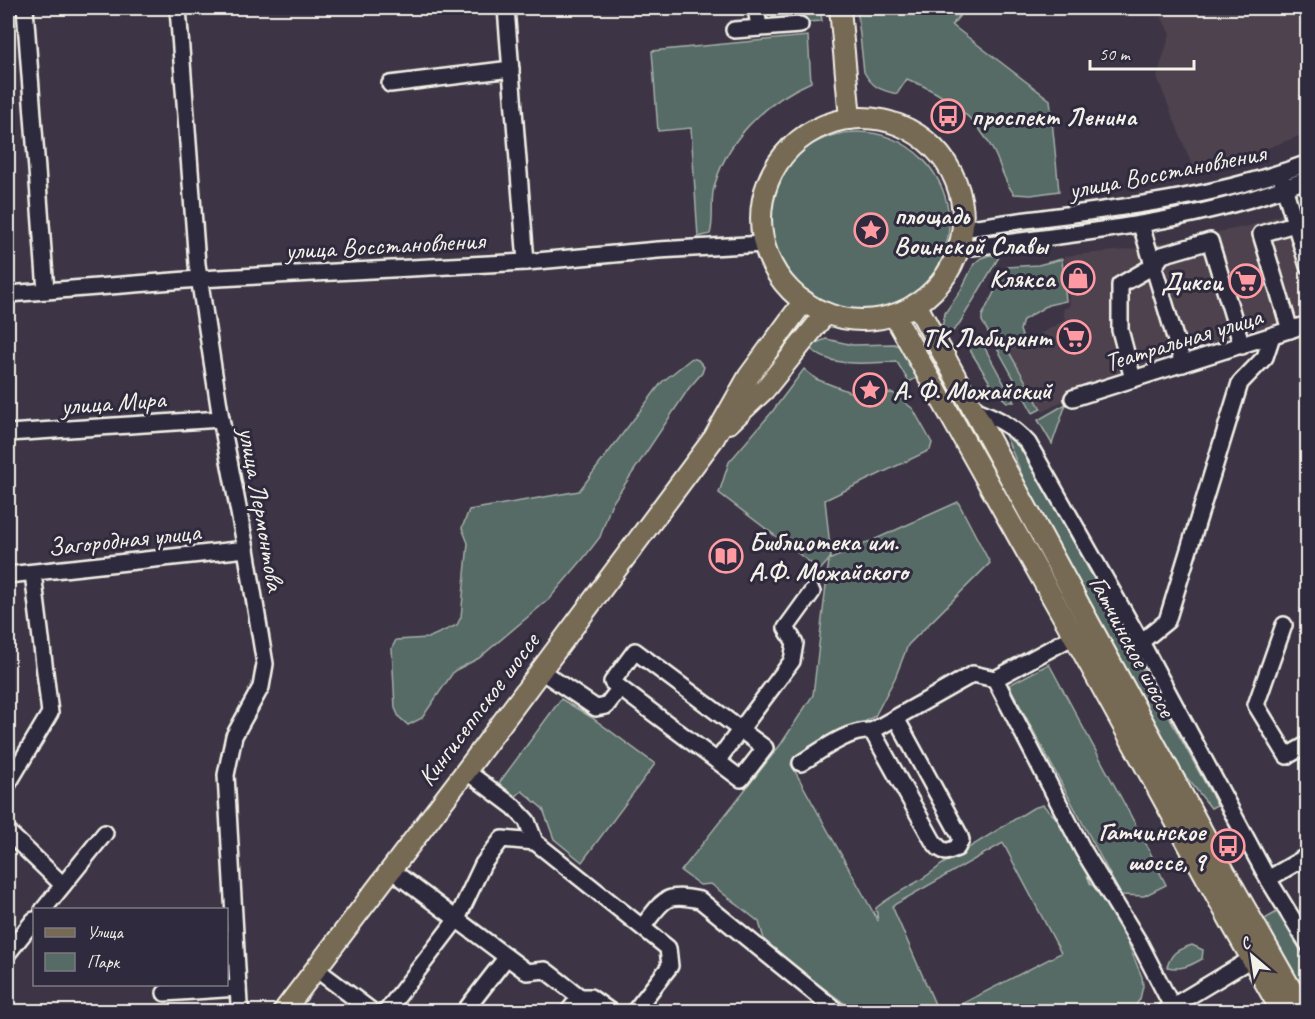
<svg xmlns="http://www.w3.org/2000/svg" width="1315" height="1019" viewBox="0 0 1315 1019" font-family="Caveat,sans-serif">
<style>
.built{fill:#4e424e}
.green{fill:#566b66;stroke:#a5aea7;stroke-width:1.5}
.lines{fill:none;stroke-linecap:round;stroke-linejoin:round}
.minor-casing{stroke:#f4f1e8;stroke-width:20}
.major-casing{stroke:#f4f1e8;stroke-width:24}
.minor{stroke:#2f2a3d;stroke-width:15}
.major{stroke:#776a54;stroke-width:20}
.labels{text-anchor:middle;stroke-width:6;stroke-linejoin:round;paint-order:stroke}
.poi-label{font-size:26px;font-weight:bold;fill:#f4f1e8;stroke:#2f2a3d;text-anchor:start}
.street-label{font-size:26px;fill:#f4f1e8;stroke:#2f2a3d}
</style>
<rect width="100%" height="100%" fill="#3d3545"/>
<filter id="ink" filterUnits="userSpaceOnUse"><feTurbulence type="fractalNoise" baseFrequency=".0167" numOctaves="2"/><feDisplacementMap in="SourceGraphic" scale="12" xChannelSelector="R" yChannelSelector="G"/><feConvolveMatrix kernelMatrix="1 2 1 2 8 2 1 2 1" color-interpolation-filters="sRGB"/></filter>
<g filter="url(#ink)">
<g class="built">
<path d="M1157,8H1307V133L1258,152L1193,168L1157,77L1170,34Z"/>
<path d="M1307,205V319L1075,394L1043,412L1009,351L1065,320L1063,309L1070,306L1064,256L1126,250L1249,226Z"/>
</g>
<g class="green">
<path d="M761,8H820L822,21L776,24L763,19Z"/>
<path d="M857,8H966L952,25L1050,100L1059,191L1031,195L1014,194C1004,182 1001,166 994,152C976,116 943,93 907,79L897,94C880,90 872,87 864,72Z"/>
<path d="M808,36L811,82C765,102 724,141 713,192C711,206 714,221 710,234L698,237L691,128L658,131L652,51Z"/>
<circle cx="858" cy="223" r="91"/>
<path d="M990,255L999,257L958,326L945,338L942,327L945,313L961,290L974,264L981,258Z"/>
<path d="M1062,259L1066,301L1048,305L1023,320L1020,330L1024,342L1008,350L1041,409L1033,413L982,321V316L1007,267L1038,265Z"/>
<path d="M975,336L980,339L1014,402H1007L995,391L968,347V341Z"/>
<path d="M826,339L853,345L894,344L901,347L920,376L909,382L897,362C869,362 829,370 808,346Z"/>
<path d="M692,358L698,360L704,367L702,373L689,388L611,505L600,537L583,559L549,599L479,658L454,671L422,718L408,725L399,717L395,708L392,648L396,640L428,638L457,625L461,617L468,543L462,528L469,510L579,491L662,382Z"/>
<path d="M804,369L816,379L855,394L893,393L913,409L932,443L930,450L825,500L831,556L829,560L958,502L990,563L908,645L895,678L875,716L791,764L878,921L876,908C896,891 921,883 941,865L1033,808L1043,805L1059,821L1084,866L1090,883L1100,893L1127,941L1142,977L1143,986L1140,999L1132,1011H948L1061,953L1003,843L892,906L938,1011H855L766,946L759,922L711,884L700,885L681,871L781,744L813,695L829,560L820,570L719,493L729,462L772,412Z"/>
<path d="M1066,404L1052,444L1038,420Z"/>
<path d="M1008,433L1020,444L1217,805L1211,808L1184,774L1026,484L1005,435Z"/>
<path d="M1049,664L1146,844L1166,885L1144,896L1121,895L1009,685Z"/>
<path d="M561,699L591,717L655,764L582,862L554,839L543,809L522,791L515,797L499,783Z"/>
<path d="M1277,912L1307,961V997L1263,920Z"/>
<path d="M1192,945L1203,950L1202,959C1190,966 1181,970 1167,967C1172,951 1178,950 1192,945Z"/>
</g>
<g class="lines">
<g class="minor-casing">
<g id="minor">
<path d="M25,8L46,291"/>
<path d="M178,8L197,264L221,419L246,549L265,664L261,687L234,736L226,775L239,1004L242,1012"/>
<path d="M506,8L526,262"/>
<path d="M756,8L759,27"/>
<path d="M734,30L800,25"/>
<path d="M390,84L511,69"/>
<path d="M1282,180L1308,266"/>
<path d="M1141,225L1183,364"/>
<path d="M963,229C1078,211 1197,205 1308,163"/>
<path d="M958,249C1076,233 1197,224 1308,179"/>
<path d="M8,294L199,279L526,262L658,250L764,244"/>
<path d="M1290,330L1261,234L1308,220"/>
<path d="M1133,379L1120,330V285L1155,265L1162,255L1210,241L1242,346"/>
<path d="M1073,398L1308,324"/>
<path d="M974,409C997,418 1011,425 1028,443L1141,642L1268,879L1308,944"/>
<path d="M8,433L221,419"/>
<path d="M8,575L246,549"/>
<path d="M1284,625L1256,705L1287,756L1308,744"/>
<path d="M1141,642L1167,621L1240,383L1265,357L1272,336"/>
<path d="M635,651L765,748L741,779L612,682Z"/>
<path d="M541,671L596,708L606,706L620,688"/>
<path d="M995,679L1083,850L1140,944L1175,1012"/>
<path d="M872,731L933,841L939,848L946,852L957,848L961,840L959,834L896,718"/>
<path d="M717,761L792,661L795,643L786,628L812,592"/>
<path d="M801,763C821,751 848,729 872,731L973,674L995,679L1074,636"/>
<path d="M466,771L514,807L527,821L535,842L668,948L670,966L634,1012"/>
<path d="M8,784L50,713L33,573"/>
<path d="M8,832L63,885"/>
<path d="M391,870L527,972L545,970L580,997L568,1012"/>
<path d="M1268,879L1304,858L1308,853"/>
<path d="M43,910L105,833"/>
<path d="M643,926C664,900 664,892 700,900L838,1012"/>
<path d="M8,953L34,920"/>
<path d="M316,969L373,1012"/>
<path d="M165,993L238,988"/>
<path d="M580,997H590L611,1012"/>
<path d="M386,1012L457,919L483,864L502,839L535,842"/>
<path d="M464,1012L506,958"/>
<path d="M1163,1012L1251,959"/>
</g>
</g>
<g class="major-casing">
<g id="major">
<path d="M840,8L850,119"/>
<circle cx="862" cy="219" r="101"/>
<path d="M916,304L1215,855L1304,1012"/>
<path d="M894,315L1074,636L1233,926L1282,1012"/>
<path d="M729,423L765,389L826,313"/>
<path d="M283,1012L466,771L714,438L749,376L804,301"/>
</g>
</g>
<use href="#minor" class="minor"/>
<use href="#major" class="major"/>
</g>
</g>
<defs>
<g id="bus-ring" transform="scale(1.725)"><circle r="9.5" fill="#2f2a3d" stroke="#ff9aa2" stroke-width="1.5"/><path d="M-5-6H5V4H4V6H2V4H-2V6H-4V4H-5ZM-3.5-4V0h7V-4ZM-3.5 1.2v1.5H-2V1.2ZM2 1.2v1.5H3.5V1.2Z" fill="#ff9aa2"/></g>
<g id="sight-ring" transform="scale(1.725)"><circle r="9.5" fill="#2f2a3d" stroke="#ff9aa2" stroke-width="1.5"/><path d="M0-6L1.8-2.2L6-1.7L2.9 1.2L3.7 5.4L0 3.3L-3.7 5.4L-2.9 1.2L-6-1.7L-1.8-2.2Z" fill="#ff9aa2"/></g>
<g id="shop-ring" transform="scale(1.725)"><circle r="9.5" fill="#2f2a3d" stroke="#ff9aa2" stroke-width="1.5"/><path d="M-5-2.5h2.3a2.7 3.5 0 0 1 5.4 0H5L5.5 6h-11ZM-1.5-2.5h3a1.5 2.3 0 0 0-3 0Z" fill="#ff9aa2"/></g>
<g id="supermarket-ring" transform="scale(1.725)"><circle r="9.5" fill="#2f2a3d" stroke="#ff9aa2" stroke-width="1.5"/><path d="M-6-5.5h2.5l.6 2H6L4.5 2H-2.5L-4.4-4H-6ZM-1.5 3.2a1.3 1.3 0 1 0 .1 0ZM3 3.2a1.3 1.3 0 1 0 .1 0Z" fill="#ff9aa2"/></g>
<g id="library-ring" transform="scale(1.725)"><circle r="9.5" fill="#2f2a3d" stroke="#ff9aa2" stroke-width="1.5"/><path d="M-6-4Q-3-5.5-.7-3.5V5Q-3 3-6 4ZM6-4Q3-5.5 .7-3.5V5Q3 3 6 4Z" fill="#ff9aa2"/></g>
</defs>
<g fill-rule="evenodd">
<use href="#bus-ring" x="948" y="116"/>
<use href="#sight-ring" x="871" y="230"/>
<use href="#shop-ring" x="1078" y="278"/>
<use href="#supermarket-ring" x="1246" y="281"/>
<use href="#supermarket-ring" x="1074" y="337"/>
<use href="#sight-ring" x="870" y="390"/>
<use href="#library-ring" x="726" y="556"/>
<use href="#bus-ring" x="1228" y="846"/>
</g>
<g class="labels">
<g class="poi-label">
<text x="971" y="125">проспект Ленина</text>
<text x="894" y="224">площадь<tspan x="894" dy="30">Воинской Славы</tspan></text>
<text x="1055" y="287" text-anchor="end">Клякса</text>
<text x="1223" y="290" text-anchor="end">Дикси</text>
<text x="1051" y="346" text-anchor="end">ТК Лабиринт</text>
<text x="893" y="399">А. Ф. Можайский</text>
<text x="749" y="550">Библиотека им.<tspan x="749" dy="30">А.Ф. Можайского</tspan></text>
<text x="1205" y="840" text-anchor="end">Гатчинское<tspan x="1205" dy="30">шоссе, 9</tspan></text>
</g>
<g class="street-label">
<text transform="translate(1167 171) rotate(-11)" y="9">улица Восстановления</text>
<text transform="translate(385 245) rotate(-3)" y="9">улица Восстановления</text>
<text transform="translate(1183 339) rotate(-17)" y="9">Театральная улица</text>
<text transform="translate(113 402) rotate(-4)" y="9">улица Мира</text>
<text transform="translate(262 509) rotate(80)" y="9">улица Лермонтова</text>
<text transform="translate(124 539) rotate(-6)" y="9">Загородная улица</text>
<text transform="translate(1133 646) rotate(62)" y="9">Гатчинское шоссе</text>
<text transform="translate(478 709) rotate(-53)" y="9">Кингисеппское шоссе</text>
</g>
</g>
<rect width="1315" height="1019" fill="none" stroke="#2f2a3d" stroke-width="30"/>
<rect x="15" y="15" width="1285" height="989" fill="none" stroke="#f4f1e8" stroke-width="2" filter="url(#ink)"/>
<rect x="33" y="908" width="195" height="78" fill="#2f2a3d" stroke="#7e7a81" stroke-width="1.5"/>
<rect x="45" y="928" width="30" height="9" fill="#776a54" stroke="#7e7a81" stroke-width="1.5"/>
<text x="87" y="938" font-size="18" fill="#f4f1e8">Улица</text>
<rect x="45" y="953" width="30" height="18" fill="#566b66" stroke="#7e7a81" stroke-width="1.5"/>
<text x="87" y="968" font-size="18" fill="#f4f1e8">Парк</text>
<g transform="translate(1252 956) rotate(331)" stroke="#2f2a3d" stroke-width="4.5" paint-order="stroke">
<path d="M0-4.5L10 22L0 15L-10 22Z" fill="#f4f1e8"/>
<text y="-9" font-size="16" font-weight="bold" text-anchor="middle" fill="#f4f1e8">С</text>
</g>
<path d="M1090 60v9h104v-9" fill="none" stroke="#f4f1e8" stroke-width="3"/>
<text x="1099" y="60" font-size="18" fill="#f4f1e8" stroke="#2f2a3d" stroke-width="4.5" paint-order="stroke">50 m</text>
</svg>
